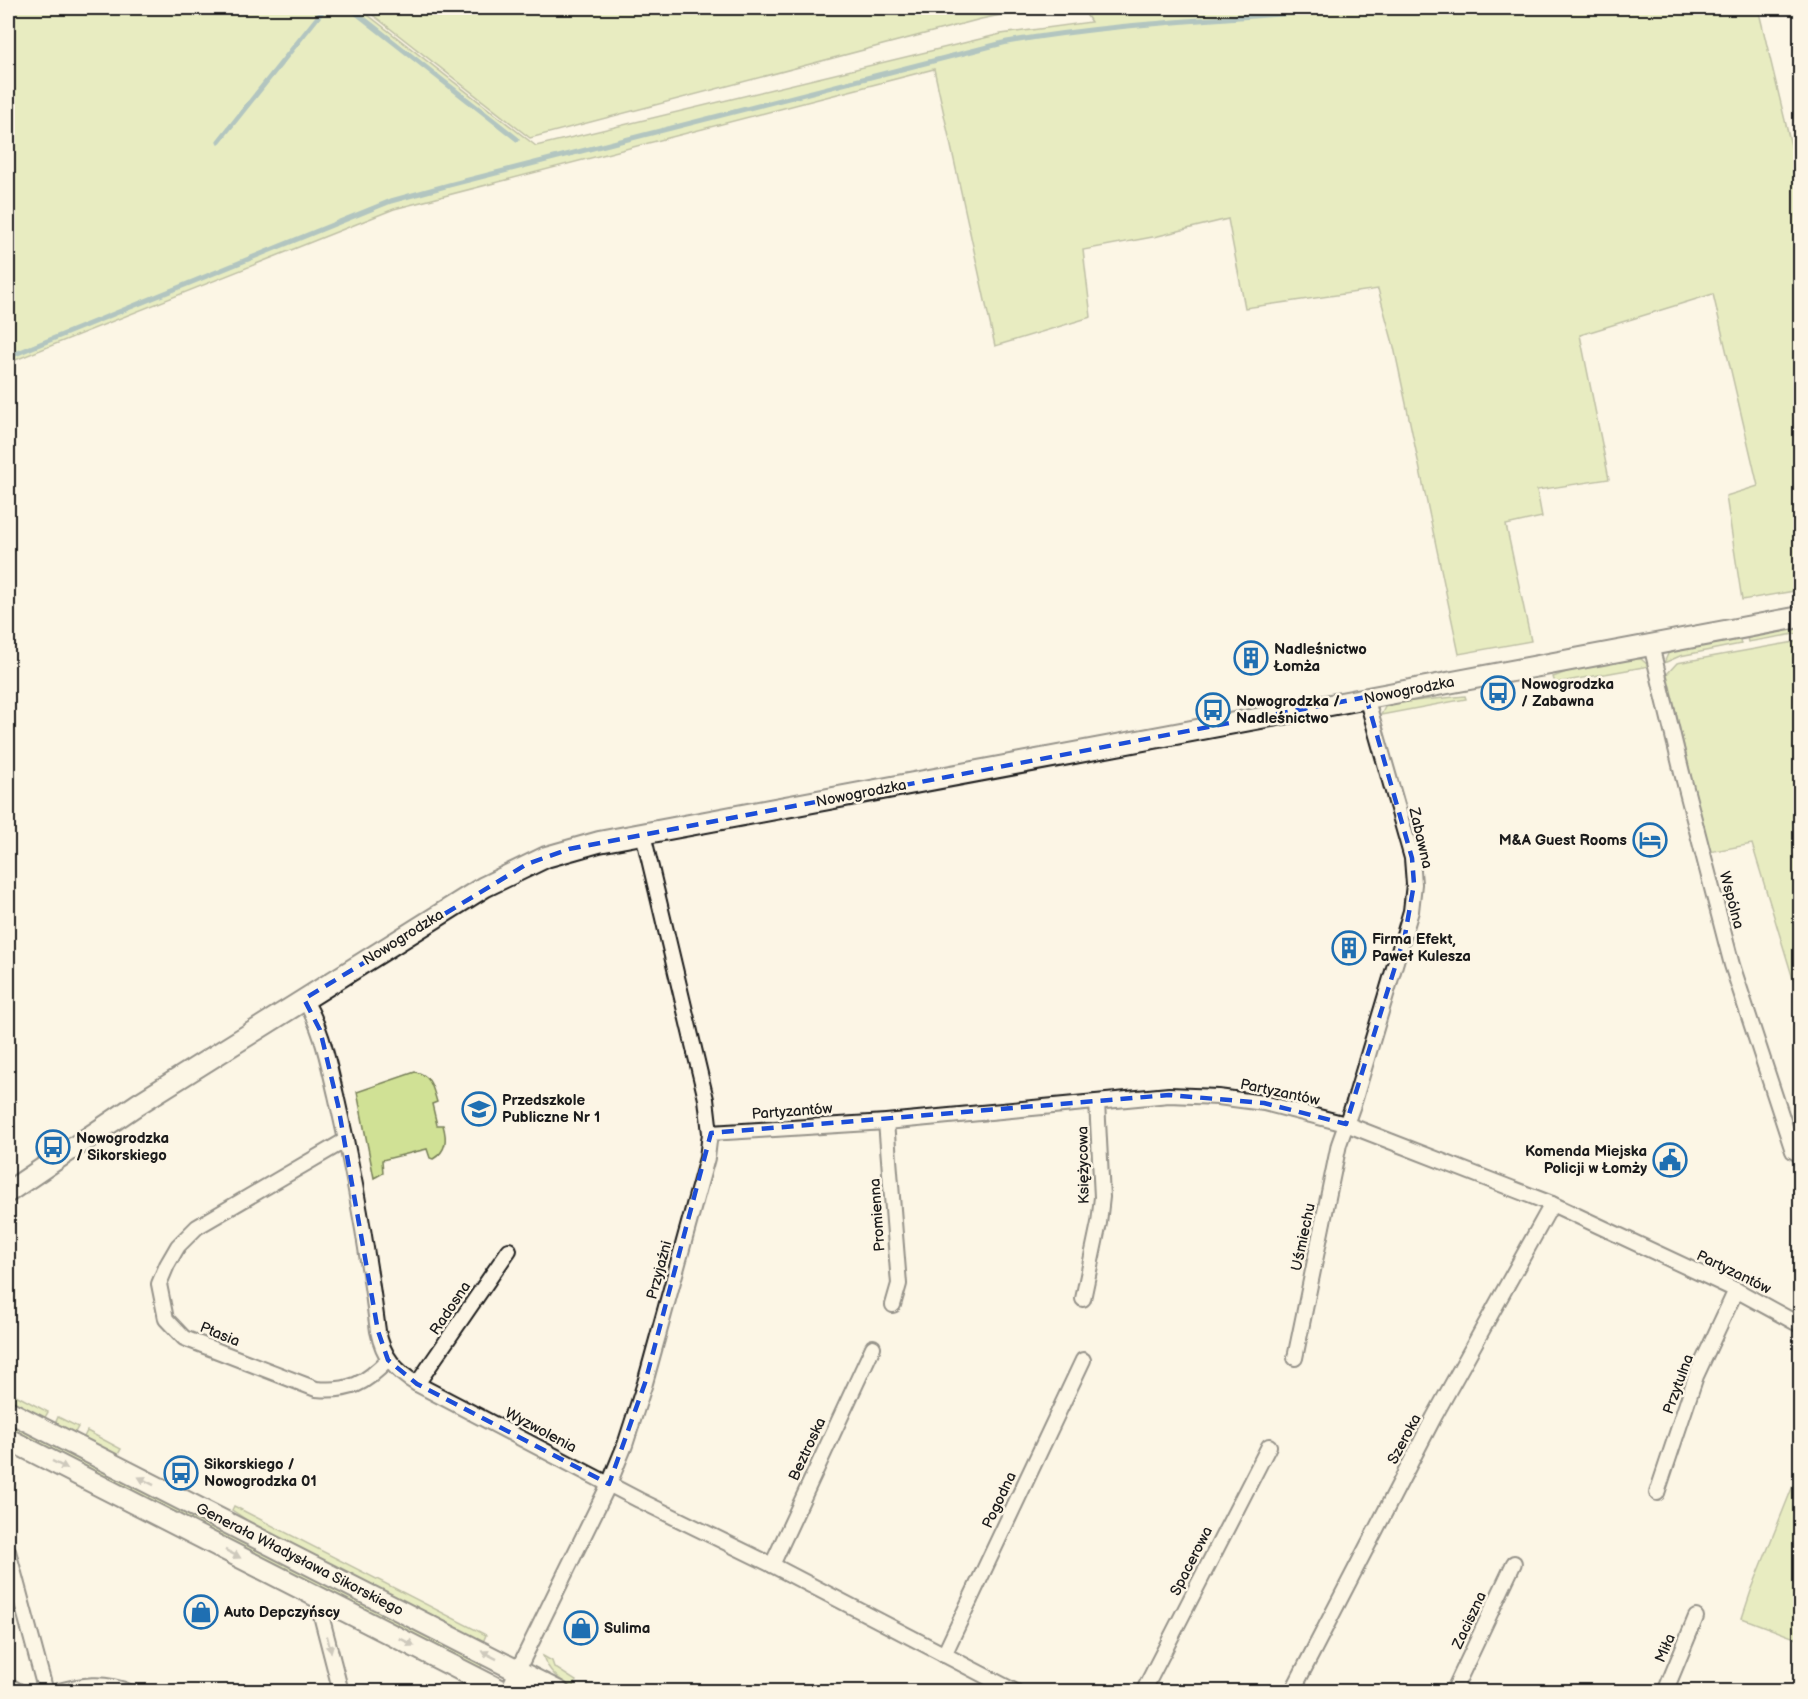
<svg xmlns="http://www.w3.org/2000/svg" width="1808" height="1699" viewBox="0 0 1808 1699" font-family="'Balsamiq Sans',sans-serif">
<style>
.green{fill:#d0e195;stroke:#767e58;stroke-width:1.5}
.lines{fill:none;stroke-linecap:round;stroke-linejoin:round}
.stream{stroke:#5a8a92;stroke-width:5}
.street-casing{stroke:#1c1c1c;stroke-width:18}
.secondary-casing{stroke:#1c1c1c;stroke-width:24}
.street{stroke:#fcf5e5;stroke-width:14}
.secondary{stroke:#fcf5e5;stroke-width:20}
.oneway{fill:#97938b}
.marked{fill:none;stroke:#1d4ed8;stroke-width:4.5;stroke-dasharray:12 8;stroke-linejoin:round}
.labels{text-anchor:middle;stroke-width:5;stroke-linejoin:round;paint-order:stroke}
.poi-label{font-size:15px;font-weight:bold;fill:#1c1c1c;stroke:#fcf5e5;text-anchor:start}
.street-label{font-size:15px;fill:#1c1c1c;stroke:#fcf5e5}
</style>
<rect width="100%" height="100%" fill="#fcf5e5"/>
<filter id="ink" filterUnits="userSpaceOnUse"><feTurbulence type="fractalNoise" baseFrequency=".0167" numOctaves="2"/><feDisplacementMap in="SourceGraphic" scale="12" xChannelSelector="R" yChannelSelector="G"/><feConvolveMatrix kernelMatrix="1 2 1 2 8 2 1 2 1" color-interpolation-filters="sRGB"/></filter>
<g filter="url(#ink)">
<g class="green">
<path d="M8,8H359L536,146L1001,34L1091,22L1082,8H1758L1800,183V590L1742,600L1726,496L1758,486L1713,294L1580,335L1609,479L1537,490L1542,517L1506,525L1531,641L1459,654L1394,347L1378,289L1245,308L1228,219L1158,236L1083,250L1091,317L995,346L934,69L394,209L8,363Z"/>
<path d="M364,8H1034L981,19L530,138Z"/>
<path d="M1800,627V633L1748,642L1747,637Z"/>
<path d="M1739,638L1741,644L1680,656L1664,663L1668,654L1674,650Z"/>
<path d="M1800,641V1002L1752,844L1709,852L1667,674L1677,663Z"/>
<path d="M1634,658L1641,659L1649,666L1555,683L1553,677L1569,671Z"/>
<path d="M1465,696L1466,699L1381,715L1385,707L1393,703Z"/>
<path d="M415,1072C431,1074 433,1089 437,1102L432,1104L437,1125H443C447,1139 447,1151 433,1159L430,1158L427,1149L382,1160L383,1173L374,1178L357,1092Z"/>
<path d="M8,1391L48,1412L44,1419L8,1400Z"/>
<path d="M58,1417L78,1427L74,1434L55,1424Z"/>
<path d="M8,1421L483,1663L480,1669L8,1428Z"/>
<path d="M87,1431L121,1449L117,1456L85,1440L84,1437Z"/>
<path d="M1800,1468V1640L1742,1618L1751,1591Z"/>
<path d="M234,1506L486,1635L483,1642L260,1529L232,1510Z"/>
<path d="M543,1656L552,1661L554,1667L576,1681L573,1688C559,1680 548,1671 543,1656Z"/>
</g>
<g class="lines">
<g class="stream">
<path d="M350,8L517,139"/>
<path d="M219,141L325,8"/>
<path d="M8,357L391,201L449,185L1007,42C1120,22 1235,19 1349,8"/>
</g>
<g class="street-casing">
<g id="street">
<path d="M1651,645L1682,773L1732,965L1793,1151L1800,1155"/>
<path d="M304,999C322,1028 328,1062 336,1095C354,1172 368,1252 378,1331C383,1356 395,1371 417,1384L639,1500L772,1565L1016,1692"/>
<path d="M886,1122L899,1284L893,1305"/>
<path d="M710,1133L886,1122L1169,1095L1218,1097L1264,1103L1346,1124L1552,1204L1736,1290L1800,1325"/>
<path d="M346,1140L197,1227L178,1246L167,1265L159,1284L166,1319L184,1338L316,1389C350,1392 365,1384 388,1360"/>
<path d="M1083,1299L1099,1223L1102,1197L1097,1102"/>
<path d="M1295,1358L1339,1144L1354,1102L1411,911L1414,884L1412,858L1366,697"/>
<path d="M417,1384L509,1250"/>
<path d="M1657,1493L1696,1376L1736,1290"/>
<path d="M8,1551L46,1692"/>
<path d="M772,1565L873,1347"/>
<path d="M316,1596L341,1692"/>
<path d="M944,1655L1083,1360"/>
<path d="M8,1685L20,1692"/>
<path d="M55,1692C81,1685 104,1681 129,1692"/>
<path d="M507,1692L609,1484L625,1445L645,1383L707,1158L710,1133L706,1099L643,834"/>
<path d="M1143,1692L1269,1446"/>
<path d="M1292,1692L1434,1417L1552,1204"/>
<path d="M1453,1692L1514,1563"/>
<path d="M1665,1692L1696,1617"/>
</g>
</g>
<g class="secondary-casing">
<g id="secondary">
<path d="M8,1192L138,1104L484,887L546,857L599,842L1800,617"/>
<path d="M8,1411L559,1692"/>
<path d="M8,1439L504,1692"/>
</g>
</g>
<use href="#street" class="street"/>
<use href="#secondary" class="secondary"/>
</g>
<defs><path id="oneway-solid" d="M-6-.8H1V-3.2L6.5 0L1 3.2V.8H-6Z" transform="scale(1.5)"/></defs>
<g class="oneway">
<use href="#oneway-solid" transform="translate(60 1465) rotate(27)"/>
<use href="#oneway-solid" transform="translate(146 1481) rotate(-153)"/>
<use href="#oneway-solid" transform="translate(233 1554) rotate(27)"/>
<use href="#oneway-solid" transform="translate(407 1642) rotate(27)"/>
<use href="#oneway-solid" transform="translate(329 1644) rotate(76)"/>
<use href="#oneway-solid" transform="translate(489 1655) rotate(-153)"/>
</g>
</g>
<path d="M0 0H1808V1699H0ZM1366,697L1412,858L1414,884L1405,935L1346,1124L1264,1103L1169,1095L711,1133L645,1383L609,1484L417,1384L388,1360L378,1331L338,1105L320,1030L304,999L527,864L569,849Z" fill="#fcf5e5" fill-opacity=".55" fill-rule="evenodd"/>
<path class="marked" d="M1366,697L1412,858L1414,884L1405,935L1346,1124L1264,1103L1169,1095L711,1133L645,1383L609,1484L417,1384L388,1360L378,1331L338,1105L320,1030L304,999L527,864L569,849Z"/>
<defs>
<g id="building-ring" transform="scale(1.725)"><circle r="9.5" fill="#fcf5e5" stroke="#1f6fb2" stroke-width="1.5"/><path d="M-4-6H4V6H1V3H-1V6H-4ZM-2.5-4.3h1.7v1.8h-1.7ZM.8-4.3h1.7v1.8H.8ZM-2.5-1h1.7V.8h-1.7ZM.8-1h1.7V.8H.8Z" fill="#1f6fb2"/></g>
<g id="bus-ring" transform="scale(1.725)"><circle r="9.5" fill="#fcf5e5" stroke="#1f6fb2" stroke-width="1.5"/><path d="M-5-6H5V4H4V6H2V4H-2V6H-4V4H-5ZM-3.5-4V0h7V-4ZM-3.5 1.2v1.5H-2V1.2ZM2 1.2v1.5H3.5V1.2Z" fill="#1f6fb2"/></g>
<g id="hotel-ring" transform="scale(1.725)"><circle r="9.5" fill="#fcf5e5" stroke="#1f6fb2" stroke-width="1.5"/><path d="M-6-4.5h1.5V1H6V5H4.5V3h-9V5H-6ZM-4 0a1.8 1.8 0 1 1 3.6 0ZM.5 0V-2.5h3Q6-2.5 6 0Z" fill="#1f6fb2"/></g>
<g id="school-ring" transform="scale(1.725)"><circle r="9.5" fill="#fcf5e5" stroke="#1f6fb2" stroke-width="1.5"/><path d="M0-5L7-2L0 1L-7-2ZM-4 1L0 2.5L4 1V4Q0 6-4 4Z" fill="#1f6fb2"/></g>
<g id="civic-ring" transform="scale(1.725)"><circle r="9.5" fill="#fcf5e5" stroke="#1f6fb2" stroke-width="1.5"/><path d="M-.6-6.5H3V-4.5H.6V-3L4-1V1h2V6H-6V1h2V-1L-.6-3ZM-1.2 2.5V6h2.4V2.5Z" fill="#1f6fb2"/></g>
<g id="shop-ring" transform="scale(1.725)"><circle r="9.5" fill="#fcf5e5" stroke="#1f6fb2" stroke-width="1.5"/><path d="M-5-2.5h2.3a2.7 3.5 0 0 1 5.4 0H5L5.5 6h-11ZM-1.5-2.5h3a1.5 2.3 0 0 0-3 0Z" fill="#1f6fb2"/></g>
</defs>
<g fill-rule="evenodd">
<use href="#building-ring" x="1251" y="658"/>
<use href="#bus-ring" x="1498" y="693"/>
<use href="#bus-ring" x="1213" y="710"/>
<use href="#hotel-ring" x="1650" y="840"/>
<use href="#building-ring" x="1349" y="948"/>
<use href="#school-ring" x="479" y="1109"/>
<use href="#bus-ring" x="53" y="1147"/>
<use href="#civic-ring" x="1670" y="1160"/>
<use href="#bus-ring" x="181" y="1473"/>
<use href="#shop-ring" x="201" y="1612"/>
<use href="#shop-ring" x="581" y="1628"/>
</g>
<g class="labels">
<g class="poi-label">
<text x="1274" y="654">Nadleśnictwo<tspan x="1274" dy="17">Łomża</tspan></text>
<text x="1521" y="689">Nowogrodzka<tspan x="1521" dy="17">/ Zabawna</tspan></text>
<text x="1236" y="706">Nowogrodzka /<tspan x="1236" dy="17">Nadleśnictwo</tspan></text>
<text x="1627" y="845" text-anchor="end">M&amp;A Guest Rooms</text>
<text x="1372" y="944">Firma Efekt,<tspan x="1372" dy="17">Paweł Kulesza</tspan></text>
<text x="502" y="1105">Przedszkole<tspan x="502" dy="17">Publiczne Nr 1</tspan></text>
<text x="76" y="1143">Nowogrodzka<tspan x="76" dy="17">/ Sikorskiego</tspan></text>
<text x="1647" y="1156" text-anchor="end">Komenda Miejska<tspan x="1647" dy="17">Policji w Łomży</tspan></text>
<text x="204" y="1469">Sikorskiego /<tspan x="204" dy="17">Nowogrodzka 01</tspan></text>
<text x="224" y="1617">Auto Depczyńscy</text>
<text x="604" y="1633">Sulima</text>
</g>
<g class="street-label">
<text transform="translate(1409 690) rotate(-11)" y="5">Nowogrodzka</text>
<text transform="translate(861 793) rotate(-11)" y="5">Nowogrodzka</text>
<text transform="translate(1421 838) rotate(77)" y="5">Zabawna</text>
<text transform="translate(1732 900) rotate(75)" y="5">Wspólna</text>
<text transform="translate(403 937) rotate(-32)" y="5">Nowogrodzka</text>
<text transform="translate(1280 1092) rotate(12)" y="5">Partyzantów</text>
<text transform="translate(792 1111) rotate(-4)" y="5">Partyzantów</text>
<text transform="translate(1083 1165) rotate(-91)" y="5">Księżycowa</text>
<text transform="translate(877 1215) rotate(-94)" y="5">Promienna</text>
<text transform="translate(1303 1237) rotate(-78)" y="5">Uśmiechu</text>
<text transform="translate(659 1270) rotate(-75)" y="5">Przyjaźni</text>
<text transform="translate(1734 1272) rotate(26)" y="5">Partyzantów</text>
<text transform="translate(450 1308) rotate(-56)" y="5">Radosna</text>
<text transform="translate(220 1334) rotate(22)" y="5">Ptasia</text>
<text transform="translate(1678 1384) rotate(-70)" y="5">Przytulna</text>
<text transform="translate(541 1430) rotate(28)" y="5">Wyzwolenia</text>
<text transform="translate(1404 1439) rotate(-62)" y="5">Szeroka</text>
<text transform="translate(807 1449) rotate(-65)" y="5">Beztroska</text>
<text transform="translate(999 1500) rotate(-65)" y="5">Pogodna</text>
<text transform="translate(300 1559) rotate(27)" y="5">Generała Władysława Sikorskiego</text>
<text transform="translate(1191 1561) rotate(-63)" y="5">Spacerowa</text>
<text transform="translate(1469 1620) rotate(-65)" y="5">Zaciszna</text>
<text transform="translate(1665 1648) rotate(-67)" y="5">Miła</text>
</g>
</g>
<rect width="1808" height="1699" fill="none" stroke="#fcf5e5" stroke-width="30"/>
<rect x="15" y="15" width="1778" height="1669" fill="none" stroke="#1c1c1c" stroke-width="2" filter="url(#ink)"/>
</svg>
